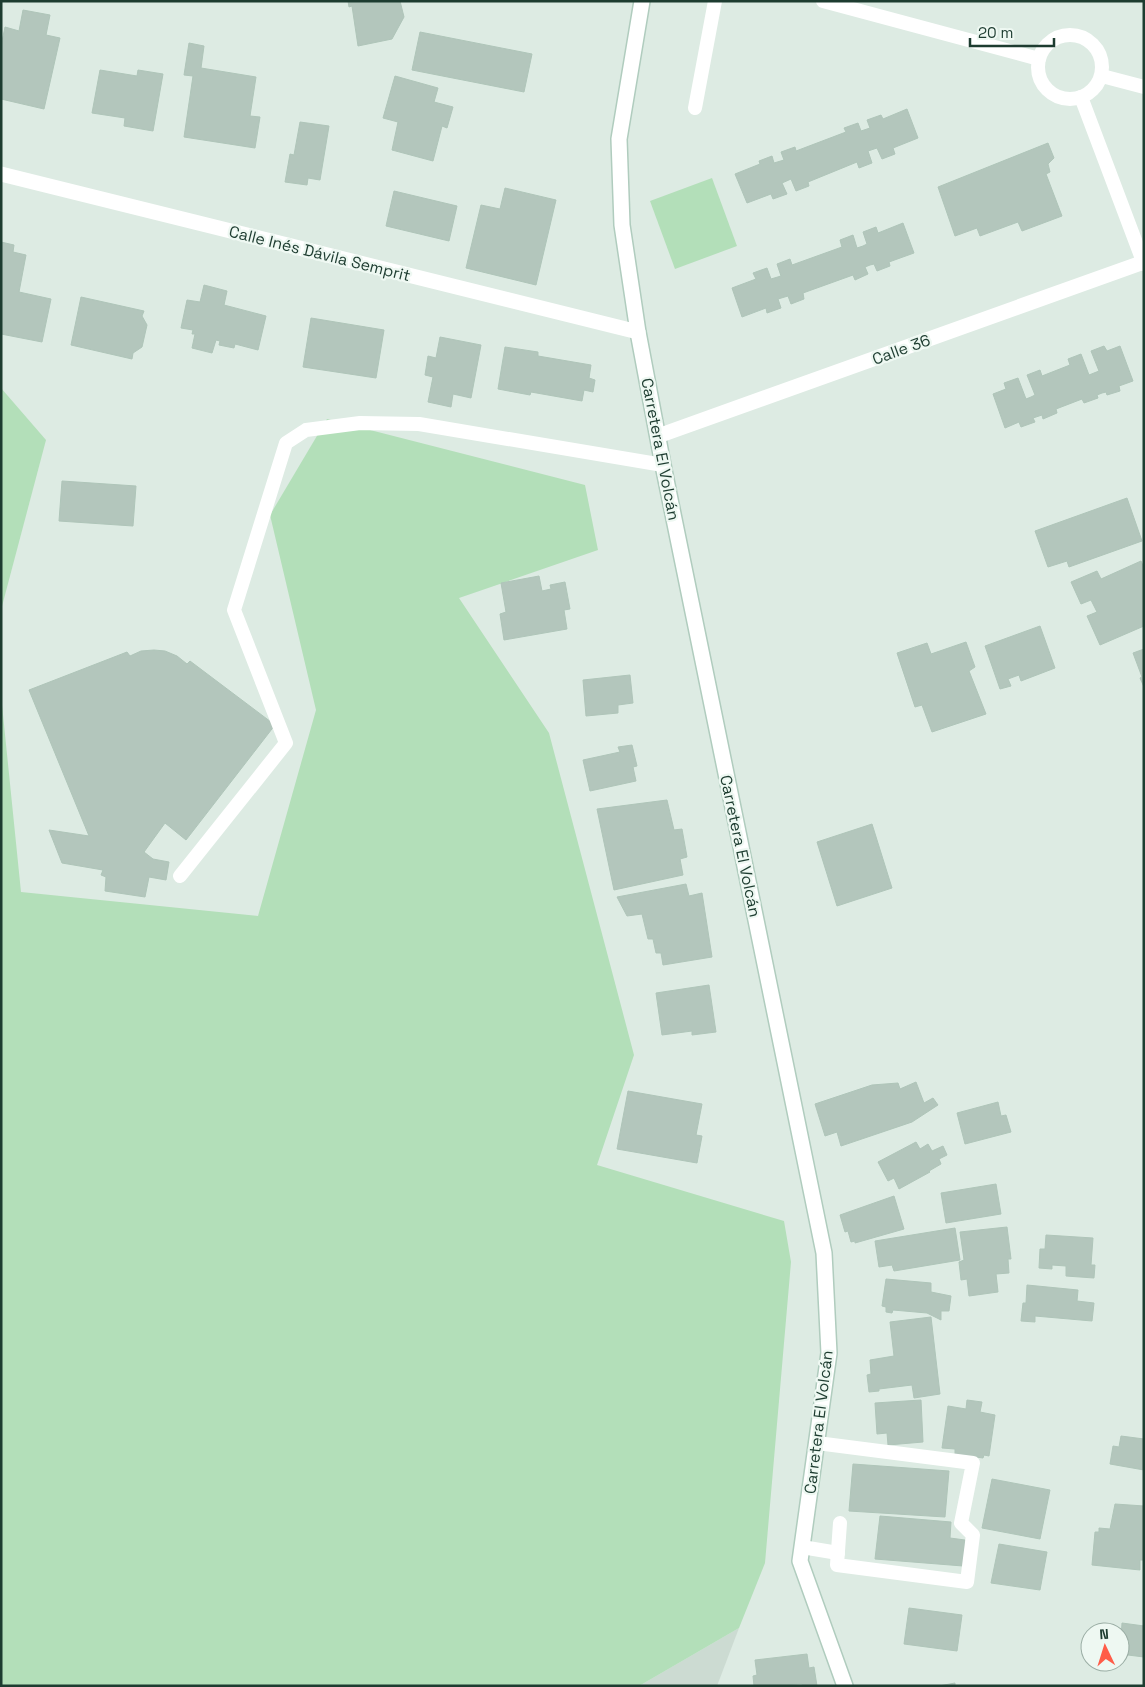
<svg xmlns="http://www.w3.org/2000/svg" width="1145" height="1687" viewBox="0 0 1145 1687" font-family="'Space Grotesk',sans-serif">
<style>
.built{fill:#ccdbd2}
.green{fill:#b3dfb9}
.building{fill:#b3c6bc;stroke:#afc5b9}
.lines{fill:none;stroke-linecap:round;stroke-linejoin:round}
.secondary-casing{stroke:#b0ccbe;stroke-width:18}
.lane{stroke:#fff;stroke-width:14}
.street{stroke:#fff;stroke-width:15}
.secondary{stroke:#fff;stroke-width:15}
.labels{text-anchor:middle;stroke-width:4.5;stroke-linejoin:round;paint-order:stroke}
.street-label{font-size:16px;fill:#1d3c30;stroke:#eef8f2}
</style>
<rect width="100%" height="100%" fill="#ddebe3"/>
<path class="built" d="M739,1628L717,1686H639Z"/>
<g class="green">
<path d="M712,178L737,246L675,269L650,201Z"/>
<path d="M1,388L46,440L1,610Z"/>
<path d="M327,419L585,485L598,550L459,598L549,733L634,1055L597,1165L784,1221L791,1262L765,1563L739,1628L639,1686H1V695L21,892L258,916L316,710L270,515Z"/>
</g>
<g class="building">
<path d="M348,1H400L404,17L392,39L358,46L352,6L349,7Z"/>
<path d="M23,10L50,15L46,35L60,38L44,109L1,99V46L5,27L19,31Z"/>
<path d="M420,32L532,54L524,92L412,70Z"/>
<path d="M189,43L204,46L201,68L256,77L250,116L260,117L255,148L184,137L193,76L184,75Z"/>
<path d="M100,70L137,76L138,70L163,74L153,131L124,126L125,118L92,113Z"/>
<path d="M395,76L438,88L434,102L453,107L447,128L442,126L433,161L392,150L398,122L383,118Z"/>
<path d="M907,109L918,138L893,148L895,154L882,159L877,148L868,151L872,163L859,168L857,162L808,182L809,186L796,191L791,179L782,183L787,194L773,199L771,194L747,203L735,174L760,164L759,161L772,156L774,163L784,160L781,152L795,147L796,151L846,132L844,128L858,123L861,131L870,128L867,120L881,115L883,119Z"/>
<path d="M300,122L329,126L320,180L308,178L307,185L285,182L290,154L294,155Z"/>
<path d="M1048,143L1054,158L1048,164L1050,172L1046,174L1062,216L1022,231L1018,222L980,236L977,228L955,236L938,187Z"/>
<path d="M505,188L556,200L536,285L466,268L481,205L500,209Z"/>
<path d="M394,191L457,206L449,241L386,226Z"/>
<path d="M903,223L914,253L889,262L890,266L877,271L874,264L870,265L865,267L868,274L855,280L853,275L803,293L804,299L791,304L788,296L778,299L781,308L767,313L766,308L742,317L732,288L756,279L753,273L767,268L771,279L781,276L777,264L790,259L792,265L842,247L840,240L853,235L857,248L863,246L867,244L863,232L876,227L878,233Z"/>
<path d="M1,242L14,245L13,252L26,255L19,292L51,299L42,342L1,334Z"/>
<path d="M204,285L227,291L224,305L266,316L258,350L235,344L234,348L219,345L220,341L216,340L212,353L192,348L195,334H192L193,330L181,328L187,300L200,302Z"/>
<path d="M81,297L144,311L142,316L147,325L142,347L133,353L132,359L71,345Z"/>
<path d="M311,318L384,330L376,378L303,367Z"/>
<path d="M440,337L481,345L471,398L453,394L451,407L428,402L433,377L425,375L428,356L436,358Z"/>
<path d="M1104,346L1107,351L1120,346L1133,381L1119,386L1120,391L1107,395L1106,392L1102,393L1097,395L1098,398L1084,403L1082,399L1056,409L1057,413L1043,419L1042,415L1033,418L1035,422L1021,427L1019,422L1005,428L993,394L1006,389L1004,383L1018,378L1026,399L1031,397L1035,395L1027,375L1040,370L1042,376L1070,365L1068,359L1081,354L1089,375L1099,371L1091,351Z"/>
<path d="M505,347L538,352V356L591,365L589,378L595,380L593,392L584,390L582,401L531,392L530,395L498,389Z"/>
<path d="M62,481L136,486L133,526L59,521Z"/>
<path d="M1127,498L1142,541L1069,567L1067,561L1048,567L1035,531Z"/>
<path d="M1141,561L1144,568V626L1100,645L1087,616L1097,612L1091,600L1081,604L1071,582L1097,571L1101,579Z"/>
<path d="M539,576L542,591L551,589L550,585L565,582L570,609L564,610L567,629L504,640L500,614L506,612L501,583Z"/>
<path d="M1040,626L1055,668L1021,681L1019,675L1008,679L1011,686L1000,689L985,646Z"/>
<path d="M966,642L975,667L969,671L986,714L932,732L922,705L915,707L897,653L927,643L931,654Z"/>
<path d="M1144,649V687L1140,678L1142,677L1133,653Z"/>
<path d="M154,650L165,651L177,656L187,664L190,661L275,725L186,840L165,823L144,852L153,859L169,862L166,880L149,877L145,897L105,891L106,877L101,875L103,870L62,863L49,830L89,836L29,690L127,652L130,656L141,651Z"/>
<path d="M630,675L633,703L618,705V713L586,716L583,680Z"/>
<path d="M632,745L637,766L633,767L636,781L590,791L583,760L620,752L618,747Z"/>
<path d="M667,800L674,830L682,829L687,857L680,859L683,875L614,890L597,809Z"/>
<path d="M872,824L892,888L837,906L817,842Z"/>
<path d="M686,884L689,896L702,893L712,957L663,965L661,953H656L653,939H648L642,914L627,916L617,897Z"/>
<path d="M709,985L716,1032L692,1035V1031L662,1035L656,993Z"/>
<path d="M916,1082L924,1103L933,1098L938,1105L912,1122L841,1146L837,1132L825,1136L815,1104L872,1085L898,1083L900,1089Z"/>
<path d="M628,1091L702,1104L696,1135L702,1136L697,1163L617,1149Z"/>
<path d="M998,1102L1001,1116L1006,1115L1011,1132L965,1144L957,1113Z"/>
<path d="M916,1142L920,1149L928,1144L932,1151L943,1146L947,1155L939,1159L941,1164L929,1171L930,1172L899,1189L894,1178L888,1181L878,1162Z"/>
<path d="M996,1184L1001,1214L946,1223L941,1193Z"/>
<path d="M894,1196L904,1229L855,1243V1241L851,1242L848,1231L845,1232L840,1215Z"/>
<path d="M1007,1227L1011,1259H1008L1009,1273L996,1274L998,1292L969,1296L967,1279L961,1280L959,1262L964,1260L960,1232Z"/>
<path d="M955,1228L960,1260L894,1271L892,1265L879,1267L875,1241Z"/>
<path d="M1046,1235L1093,1238L1091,1265H1095L1094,1278L1066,1276V1266L1052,1265V1269L1039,1268L1040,1249H1045Z"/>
<path d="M886,1279L931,1283V1292L951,1296L949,1311H941V1320L927,1313L893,1310L892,1313L886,1312V1307L882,1306Z"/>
<path d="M1027,1285L1078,1290L1077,1301L1094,1303L1092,1321L1035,1316V1322L1021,1321L1023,1303H1026Z"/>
<path d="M931,1317L940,1394L914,1398L912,1385L879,1389V1391L869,1392L867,1375L871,1374L870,1360L894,1356L890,1322Z"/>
<path d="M921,1400L923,1442L888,1445L887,1433L877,1434L875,1403Z"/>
<path d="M967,1400L982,1402L980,1412L995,1415L989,1456L984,1455L983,1458L955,1454V1449L942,1448L948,1406L966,1409Z"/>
<path d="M1121,1436L1144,1439V1470L1110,1464L1113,1446L1119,1447Z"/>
<path d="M853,1464L949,1471L945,1517L849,1511Z"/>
<path d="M992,1479L1050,1490L1040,1539L982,1528Z"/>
<path d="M1115,1504L1144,1506V1560H1140V1570L1092,1565L1095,1532H1099V1528L1110,1529Z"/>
<path d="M880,1516L951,1522L950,1538L965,1540L963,1566L875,1559Z"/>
<path d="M999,1544L1047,1552L1040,1590L991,1583Z"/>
<path d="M909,1608L962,1615L957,1651L904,1644Z"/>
<path d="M1122,1623L1144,1626V1657L1120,1654Z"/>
<path d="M807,1654L809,1668L814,1667L817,1686H803L802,1684L754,1686L753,1676L757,1675L755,1660Z"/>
<path d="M955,1683V1686H939Z"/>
</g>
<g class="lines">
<g class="secondary-casing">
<path id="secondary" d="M642,1L619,139L622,225L638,332L663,465L824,1253L829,1353L800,1561L845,1686"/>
</g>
<g class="lane">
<path d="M823,1L1039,59"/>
<circle cx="1070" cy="67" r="32"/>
<path d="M1102,76L1144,87"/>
<path d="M1081,97L1144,264"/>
<path d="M695,108L715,1"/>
<path d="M180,876L286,743L234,610L286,443L306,430L360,423L419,424L663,465"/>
<path d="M817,1443L973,1463L961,1523L973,1535L967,1582L837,1565L840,1523"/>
<path d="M802,1547L838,1553"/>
</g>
<g class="street">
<path d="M1,174L638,332"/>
<path d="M658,436L1144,262"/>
</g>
<use href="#secondary" class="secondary"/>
</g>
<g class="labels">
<g class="street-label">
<text transform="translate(320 253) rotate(14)" y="6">Calle Inés Dávila Semprit</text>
<text transform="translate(901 349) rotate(-20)" y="6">Calle 36</text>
<text transform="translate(661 449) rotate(79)" y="6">Carretera El Volcán</text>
<text transform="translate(741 846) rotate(78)" y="6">Carretera El Volcán</text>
<text transform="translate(818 1422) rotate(-83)" y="6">Carretera El Volcán</text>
</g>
</g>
<rect width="1145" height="1687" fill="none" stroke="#1d3c30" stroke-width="5"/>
<g transform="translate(1105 1647) rotate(356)"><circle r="24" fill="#eef8f2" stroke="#9aada4"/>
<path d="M0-4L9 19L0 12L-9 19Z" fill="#ff5c48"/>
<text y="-8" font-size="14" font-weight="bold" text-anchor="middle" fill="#1d3c30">N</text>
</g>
<path d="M970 38v8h84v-8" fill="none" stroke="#1d3c30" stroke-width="2.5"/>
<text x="978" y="38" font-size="15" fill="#1d3c30" stroke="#eef8f2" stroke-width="4" paint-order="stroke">20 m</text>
</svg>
